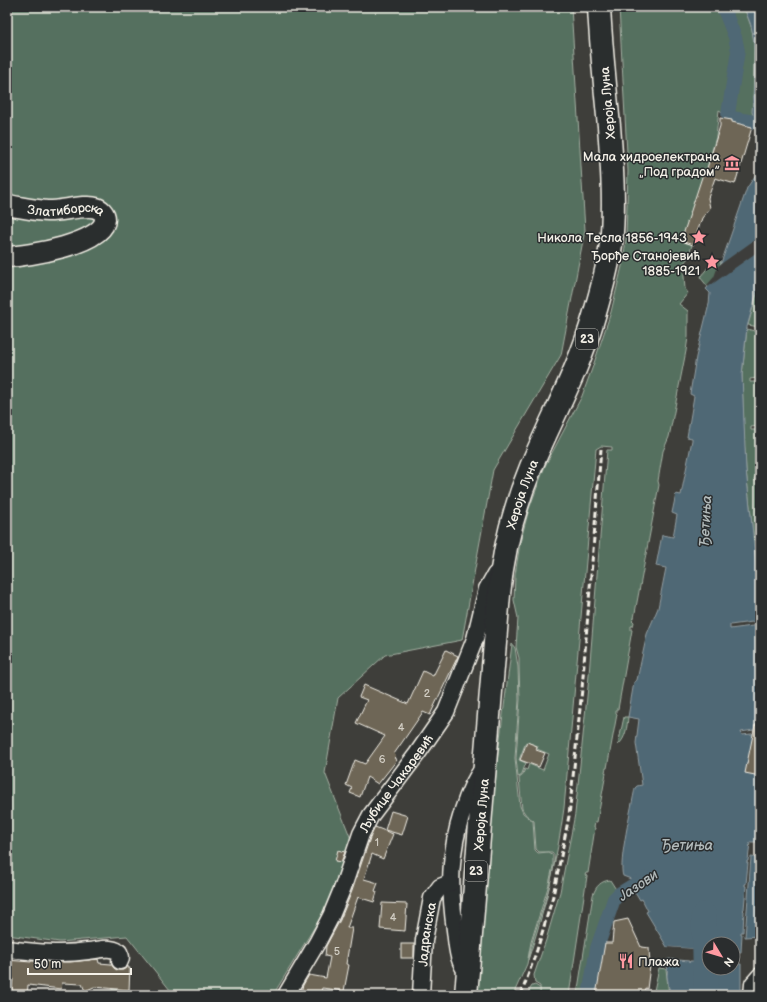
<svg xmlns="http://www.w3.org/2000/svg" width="767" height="1002" viewBox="0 0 767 1002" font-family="'Balsamiq Sans',sans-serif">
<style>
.green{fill:#55705e;stroke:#a4b0a3}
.water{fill:#506774;stroke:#929ea2}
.pier{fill:#3e3e3a}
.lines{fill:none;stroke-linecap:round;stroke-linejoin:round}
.canal{stroke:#506774;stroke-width:14}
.river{stroke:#506774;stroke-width:25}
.building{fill:#6e6656;stroke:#f4f1e8}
.minor-casing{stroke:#f4f1e8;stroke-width:19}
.tertiary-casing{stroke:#f4f1e8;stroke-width:23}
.primary-casing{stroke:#f4f1e8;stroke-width:25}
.minor{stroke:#2a2d2e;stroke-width:16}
.tertiary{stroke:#2a2d2e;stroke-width:20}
.primary{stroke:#2a2d2e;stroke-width:22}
.rail{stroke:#f4f1e8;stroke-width:3;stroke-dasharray:6 3;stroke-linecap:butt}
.labels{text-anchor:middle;stroke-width:3;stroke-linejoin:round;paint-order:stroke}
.number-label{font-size:11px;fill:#d2cec4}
.shield{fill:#2a2d2e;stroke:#b7b6b0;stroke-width:1}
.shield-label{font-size:12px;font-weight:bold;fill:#f4f1e8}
.street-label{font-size:13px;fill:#f4f1e8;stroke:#2a2d2e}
.poi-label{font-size:13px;fill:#f4f1e8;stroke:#2a2d2e;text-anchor:end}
.water-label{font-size:14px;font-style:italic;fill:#b2baba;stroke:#2a2d2e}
</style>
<rect width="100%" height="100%" fill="#3e3e3a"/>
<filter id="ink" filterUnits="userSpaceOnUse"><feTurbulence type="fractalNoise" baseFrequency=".025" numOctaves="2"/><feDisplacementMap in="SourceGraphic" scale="8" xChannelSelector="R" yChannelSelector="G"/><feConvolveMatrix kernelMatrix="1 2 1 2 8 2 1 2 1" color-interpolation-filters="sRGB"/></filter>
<g filter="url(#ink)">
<g class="green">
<path d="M7,7H571L585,230L561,355L493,470L462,640L385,655L338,698L325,773L351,839L325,910L273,995H174L127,936L60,942L7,935Z"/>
<path d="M619,7H719L731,38L734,52L724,113L719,110L716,137L705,175L692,245L688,258L683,264L685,289L688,293L679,304L688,311V337L686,351L669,437L663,451L658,481L659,485L634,618L632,620L634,622L633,626H631V630H632L618,709H616V713L617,714L607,768H606L605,772L606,773L597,822H595L594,828H595L588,873H586L585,875L587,876L569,995H540V986L535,983L534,975L546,940L560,892L575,814L588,687L607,450H612V447L601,446L596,449L564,808C557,860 545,910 528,960C534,925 552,893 555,856L552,852H539L536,849L534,821L526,815L522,809L519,778L522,776L525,769L527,770L529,764L543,770L549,754L537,749L538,746L526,742L519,760L526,763L521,776L518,777L516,758L520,699L519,667V658L516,647L518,618L514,600L515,575L520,543L529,509L545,466L582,396L593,366L611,312L623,262L626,239L628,171Z"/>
<path d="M728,7H744L752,29L754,41L753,115L754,117L732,115L742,52L740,37Z"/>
<path d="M718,261L721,262L716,278L708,287L700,277L711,264Z"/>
<path d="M758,290H760L759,327L748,325Z"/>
<path d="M747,329L758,332L757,378L750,379V382H757L758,426L751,427V430H758L760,477L754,478L755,481L760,480V599L746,470L744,437L742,375Z"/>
<path d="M512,644L515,648L518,667L519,700L515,758L520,806L523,813L533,821L535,850L538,853L548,852L553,855V866L549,884L531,942L527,964L513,995H476L497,762Z"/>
<path d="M624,717H628C627,727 626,738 618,745Z"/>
<path d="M610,880L617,891L612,895L608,902L592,950L585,995H577L593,895C596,886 601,881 610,880Z"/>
<path d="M606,935L601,956L594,995H592L600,955Z"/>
<path d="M659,968L666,969L669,995H653Z"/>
<path d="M535,985L540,988V995H526L532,986Z"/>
<path d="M114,989L129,990L128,995H100Z"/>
</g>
<g class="water">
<path d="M744,7H760V121L754,117L752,112C754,85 757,57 752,30C751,23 746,14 744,7Z"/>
<path d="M760,165V281L747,327L742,375L746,470L760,599V621L730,625V629L760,625V729L741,732L742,735L760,733V842H750L748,861H747V863H748L746,884H745V886H746L744,909L743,910L744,911L743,932H741V934H742L741,952H733V944H709V950L667,947L646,912L648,911L642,899L640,900L634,890H631L629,887L631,879L623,876C618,863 632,805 635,788L637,786L642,785L636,743L639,719L628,717L634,682L637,680L647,634L658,608L666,568L656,566L662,535L673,537L677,515L672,513L676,494L681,495L692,440V438L687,437L694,396L690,394L696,357L709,304L710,293L706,289L716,278L747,188L757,173Z"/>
<path d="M751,857L760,858V936L745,937Z"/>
<path d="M668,959L678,960L679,962V960L689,961V963L690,961H699V963L700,961L709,962V968H733V963L741,964V995H670L667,976Z"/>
</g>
<g class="pier">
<path d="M760,236V250L708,287L707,285L714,277L718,266Z"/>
<path d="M666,947L709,950V952L667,949Z"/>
</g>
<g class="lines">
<g class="canal">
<path d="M723,7L735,37L738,51L728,114"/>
<path d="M732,118L760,123"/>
<path d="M589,995L597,948L614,899L619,894L645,878"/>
</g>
<path class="river" d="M704,915L706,995"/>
</g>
<g class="building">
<path d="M720,118L732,120V122L752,127L735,184L715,178L708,198L710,208L702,218L693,245L681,241L703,174L705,175L720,126Z"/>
<path d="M446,650L458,656L430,715L423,712L394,754L396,756L394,758L397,760L378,784L367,777L360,797L350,793L352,788L346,785L355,760L365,764L385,736L356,723L367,700L359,697L364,685L408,704L423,671L433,676Z"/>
<path d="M755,725H760V776L745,773Z"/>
<path d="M527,742L537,746L536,750L545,753L539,767L520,760Z"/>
<path d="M391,811L408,816L402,835L385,830Z"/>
<path d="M375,827L393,834L383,859L372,854L364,879L378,883L375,891L377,892L374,902L358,897L347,928H352L346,964L349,965L344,991L322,988L320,995H300L303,985L309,975L326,978L330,957L325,956L326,946L340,920L352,891L370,838Z"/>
<path d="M338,850L345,852L341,862L335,861Z"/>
<path d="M382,903L407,904L405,931L380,929Z"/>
<path d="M628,919L641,947L649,948L650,966L647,989L645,988L644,995H596L605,943H612L614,922Z"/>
<rect x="401" y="944" width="13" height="14"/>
<path d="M98,959L99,963L111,964L114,968L117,970H123L128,966V968H130L129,990L94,987L85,991L82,984L62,983L61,989L28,985L27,995H11L13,978L7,977V960L31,962V961L70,962Z"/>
</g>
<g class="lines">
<g class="minor-casing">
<g id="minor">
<path d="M7,949C35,952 60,955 88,951C100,950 109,946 119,952L121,957L120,961"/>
<path d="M468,973C457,962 457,945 455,930C449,885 449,854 463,810C468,794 474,780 484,767"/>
<path id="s1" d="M286,995L318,941L331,916L343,887L361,834L371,815L417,754L446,712L475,639L487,589L495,575L498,572H501"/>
<path id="s2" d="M421,995L424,940L432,898L440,887L450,883"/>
<path d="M752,995L753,984L760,976"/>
</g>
</g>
<g class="tertiary-casing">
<g id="tertiary">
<path id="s3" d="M7,205C20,207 33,210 47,211C59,212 86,204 96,208C100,209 105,213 105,219C105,244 27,256 7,257"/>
</g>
</g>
<g class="primary-casing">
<g id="primary">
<path id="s4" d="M466,995L499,594C503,550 514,508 531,467C552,417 579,369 594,316C601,292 608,268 611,244C615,205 612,165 609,126C605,86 601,47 599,7"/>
</g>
</g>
<use href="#minor" class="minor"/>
<use href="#tertiary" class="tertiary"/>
<use href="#primary" class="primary"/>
<path class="rail" d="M521,995L537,950L553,896L569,816L582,689L601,449"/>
</g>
</g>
<defs>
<g id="museum-bare" transform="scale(1.2)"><path d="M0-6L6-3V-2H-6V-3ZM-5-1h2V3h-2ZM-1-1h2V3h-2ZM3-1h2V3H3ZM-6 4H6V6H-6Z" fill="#ff9aa2" stroke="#2a2d2e" stroke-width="2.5" paint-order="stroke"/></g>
<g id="sight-bare" transform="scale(1.2)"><path d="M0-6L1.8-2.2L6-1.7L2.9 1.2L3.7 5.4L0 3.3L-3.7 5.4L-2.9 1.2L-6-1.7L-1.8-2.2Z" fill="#ff9aa2" stroke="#2a2d2e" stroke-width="2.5" paint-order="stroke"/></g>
<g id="restaurant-bare" transform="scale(1.2)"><path d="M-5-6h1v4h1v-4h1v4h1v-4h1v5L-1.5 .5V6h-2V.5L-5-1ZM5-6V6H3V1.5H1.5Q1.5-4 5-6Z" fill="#ff9aa2" stroke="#2a2d2e" stroke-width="2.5" paint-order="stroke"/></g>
</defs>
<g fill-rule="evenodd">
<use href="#museum-bare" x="732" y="163"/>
<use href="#sight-bare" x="699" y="237"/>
<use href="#sight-bare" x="712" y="262"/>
<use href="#restaurant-bare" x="626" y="961"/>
</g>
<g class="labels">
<g class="number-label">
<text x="427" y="697">2</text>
<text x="401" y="731">4</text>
<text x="382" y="763">6</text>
<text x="377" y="846">1</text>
<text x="393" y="921">4</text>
<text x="337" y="955">5</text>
</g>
<g class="shield">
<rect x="576" y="329" width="22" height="20" rx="3"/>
<rect x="465" y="861" width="22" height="20" rx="3"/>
</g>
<g class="shield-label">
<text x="587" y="343">23</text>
<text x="476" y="875">23</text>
</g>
<g class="street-label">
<text transform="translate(607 103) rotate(-95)" y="5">Хероја Луна</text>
<text dy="5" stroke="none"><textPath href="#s3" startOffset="60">Златиборска</textPath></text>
<text dy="5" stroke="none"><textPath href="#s4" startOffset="505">Хероја Луна</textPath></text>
<text dy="5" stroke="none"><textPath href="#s1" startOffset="240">Љубице Чакаревић</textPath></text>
<text dy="5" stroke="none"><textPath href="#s4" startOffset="181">Хероја Луна</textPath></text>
<text dy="5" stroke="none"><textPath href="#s2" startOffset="61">Јадранска</textPath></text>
</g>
<g class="poi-label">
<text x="720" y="161">Мала хидроелектрана<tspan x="720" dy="15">„Под градом”</tspan></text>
<text x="687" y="242">Никола Тесла 1856-1943</text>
<text x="700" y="260">Ђорђе Станојевић<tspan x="700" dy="15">1885-1921</tspan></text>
<text x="638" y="966" text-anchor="start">Плажа</text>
</g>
<g class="water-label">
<text transform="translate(705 521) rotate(-87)" y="5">Ђетиња</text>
<text x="687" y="850">Ђетиња</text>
<text transform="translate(638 885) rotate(-34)" y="5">Јазови</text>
</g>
</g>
<rect width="767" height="1002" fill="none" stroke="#2a2d2e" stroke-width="24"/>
<rect x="12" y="12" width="743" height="978" fill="none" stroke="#f4f1e8" stroke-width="1.5" filter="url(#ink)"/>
<g transform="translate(721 956) rotate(128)"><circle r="19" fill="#2a2d2e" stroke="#7b7b78"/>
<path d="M0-3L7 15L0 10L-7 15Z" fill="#ff9aa2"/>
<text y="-6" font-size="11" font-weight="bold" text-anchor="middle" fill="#f4f1e8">N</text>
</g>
<path d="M28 968v6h103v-6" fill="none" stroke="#f4f1e8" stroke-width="2"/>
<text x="34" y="968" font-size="12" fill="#f4f1e8" stroke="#2a2d2e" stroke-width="3" paint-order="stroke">50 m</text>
</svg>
